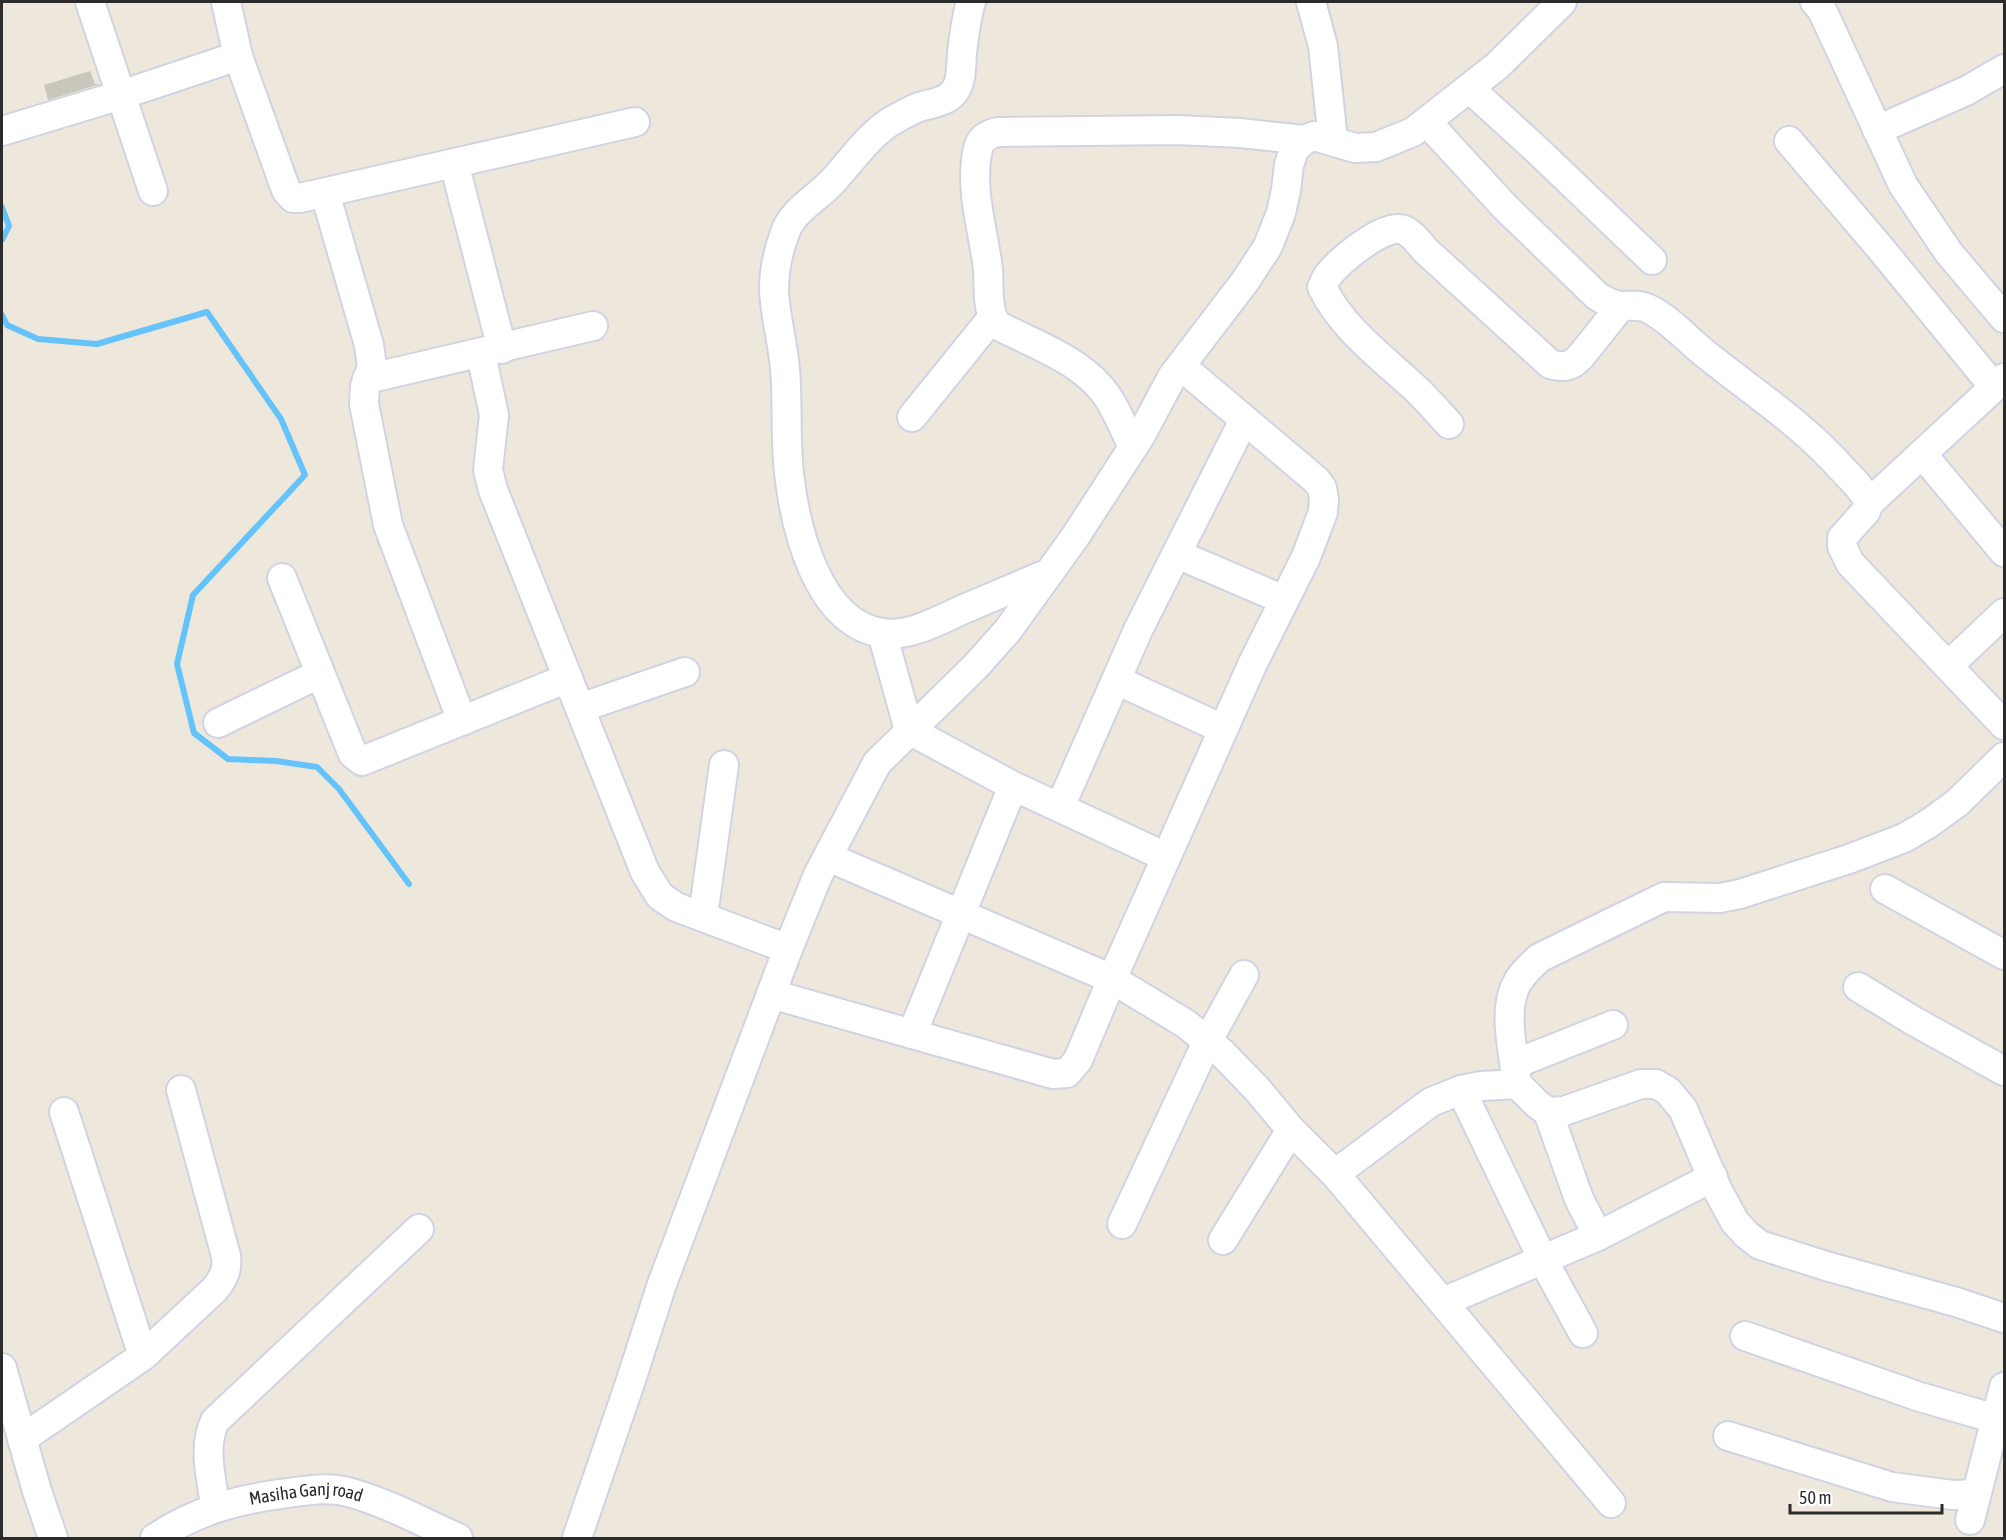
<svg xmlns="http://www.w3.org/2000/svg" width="2006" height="1540" viewBox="0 0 2006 1540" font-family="'Asap Condensed',sans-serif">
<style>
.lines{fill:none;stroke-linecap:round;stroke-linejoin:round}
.stream{stroke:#65c3fb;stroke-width:6}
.building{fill:#c9c6bb}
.minor-casing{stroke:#d1d3e5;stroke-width:32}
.minor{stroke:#fff;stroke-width:28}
.labels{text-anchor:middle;stroke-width:5;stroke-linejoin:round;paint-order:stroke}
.street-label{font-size:18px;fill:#2b2b2b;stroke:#fff}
</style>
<rect width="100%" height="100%" fill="#eee8dc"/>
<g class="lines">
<g class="stream">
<path d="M2,207L9,226L2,240"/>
<path d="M2,315L7,325L38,339L97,344L207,312L281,419L305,475L193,595L177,664L194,733L228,759L276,761L317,767L339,789L409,884"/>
</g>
</g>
<path class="building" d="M90,71L95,84H100L48,100L44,85Z"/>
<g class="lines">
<g class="minor-casing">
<g id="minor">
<path d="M90,2L121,95L238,56L226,2"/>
<path d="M971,2C966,18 964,36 962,53C961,64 962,79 956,89C949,102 932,103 919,107C909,111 899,117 890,122C867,137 850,163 831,183C817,198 794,210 786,230C779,248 774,270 774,290C775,316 783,343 785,369C788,404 785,438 789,473C795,527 817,623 882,633C911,638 944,617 971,606C997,595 1023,584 1049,573"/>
<path d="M1311,2L1323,46L1333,140"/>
<path d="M1815,2L1822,10L1903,185L1949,253L2004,318"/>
<path d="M238,56L286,190L293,198H300L635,122"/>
<path d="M1469,88L1536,149L1652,260"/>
<path d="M1427,122L1505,207L1597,296C1605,301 1613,305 1622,306C1632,306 1640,304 1649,309C1669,319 1686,338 1703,352C1751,391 1803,424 1844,471C1854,481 1863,490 1869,503L1866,511L1842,538V546L1850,563L2004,725"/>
<path d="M1877,130L1966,91L2004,69"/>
<path d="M2,131L121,95L153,191"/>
<path d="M1789,141L1881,249L1994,387"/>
<path d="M454,163L502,349"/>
<path d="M325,193L369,345L372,367L365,386L364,404L388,525L462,721"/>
<path d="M481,354L494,415L488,470L493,490L645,872L660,896L676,907L788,949"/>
<path d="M367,379L593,326"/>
<path d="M912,417L992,318"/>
<path d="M1449,424C1437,411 1426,398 1414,387C1381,357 1341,327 1322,287C1324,283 1326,278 1329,274C1341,260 1385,222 1404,230C1413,234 1419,243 1425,250L1550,364C1564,368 1571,367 1581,356L1621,306"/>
<path d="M1133,447C1123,427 1114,402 1099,386C1074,358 1032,343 999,326C996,323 993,319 992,315C987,300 989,284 988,269C983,229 969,188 978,149C980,138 989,134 998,132L1178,130L1240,133L1304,140"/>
<path d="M1922,454L2004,552"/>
<path d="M1869,503L2004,378"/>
<path d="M1177,554L1284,600"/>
<path d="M282,578L350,747L353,754L362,761L568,678"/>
<path d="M882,633L909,730L1013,786L1166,857"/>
<path d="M1948,666L2004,613"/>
<path d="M1116,680L1223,729"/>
<path d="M580,708L685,672"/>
<path d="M218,723L319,674"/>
<path d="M1060,807L1139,628L1244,420"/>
<path d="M828,857L1112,979L1186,1024L1221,1052L1257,1089L1291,1130L1335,1174L1611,1503"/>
<path d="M1885,889L2004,955"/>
<path d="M703,916L724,765"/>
<path d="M1858,987L1912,1020L2004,1071"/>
<path d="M771,994L1053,1074L1067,1073L1078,1060L1112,979L1252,665L1306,557L1323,512L1324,499L1322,488L1316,480L1181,366"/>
<path d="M912,1034L1013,786"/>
<path d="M1515,1064L1613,1025"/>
<path d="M1517,1084C1514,1054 1503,1015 1515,987C1520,975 1530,967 1539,958L1664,897L1720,898L1740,894L1849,859L1904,838L1928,824L1957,803L2004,757"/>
<path d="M1461,1090L1543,1260L1583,1333"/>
<path d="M64,1112L143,1356"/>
<path d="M1548,1112L1579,1199L1598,1236"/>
<path d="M1335,1174L1431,1102L1461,1090L1481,1086L1517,1084L1537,1104L1548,1112L1564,1111L1641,1084H1656L1668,1091L1683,1109L1718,1191L1735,1222L1747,1235L1760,1245L1826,1266L1956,1302L2004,1318"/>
<path d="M1122,1224L1207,1042L1244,975"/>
<path d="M1223,1240L1291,1130"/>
<path d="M1443,1302L1598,1236L1713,1177"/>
<path d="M1745,1336L1920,1397L1996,1419"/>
<path d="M2,1368L37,1491L53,1538"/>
<path d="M1728,1436L1892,1487L1953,1495L1976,1494"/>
<path d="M22,1439L143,1356L214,1290C223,1279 228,1271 226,1256L181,1090"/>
<path d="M215,1507C212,1479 202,1448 215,1421L419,1229"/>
<path d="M1970,1520L2004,1387"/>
<path id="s1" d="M155,1538C197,1510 239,1499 288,1493C308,1490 328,1487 348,1492C386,1502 422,1522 458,1538"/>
<path d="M577,1538L630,1383L662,1284L788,949L818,875L877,763L976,666L1008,630L1075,537L1141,435L1172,377L1246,280L1268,246L1281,213L1286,190L1289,165L1294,150L1304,140L1314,136L1355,148L1376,147L1413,132L1497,66L1562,2"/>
</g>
</g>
<use href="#minor" class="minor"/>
</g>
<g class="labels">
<g class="street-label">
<text dy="6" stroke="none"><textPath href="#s1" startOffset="160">Masiha Ganj road</textPath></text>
</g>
</g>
<rect width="2006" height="1540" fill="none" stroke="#2b2b2b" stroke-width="6"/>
<path d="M1790 1504v9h152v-9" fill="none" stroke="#2b2b2b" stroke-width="3"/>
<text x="1799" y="1504" font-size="18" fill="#2b2b2b" stroke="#ffffff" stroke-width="4.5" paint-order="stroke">50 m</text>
</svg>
